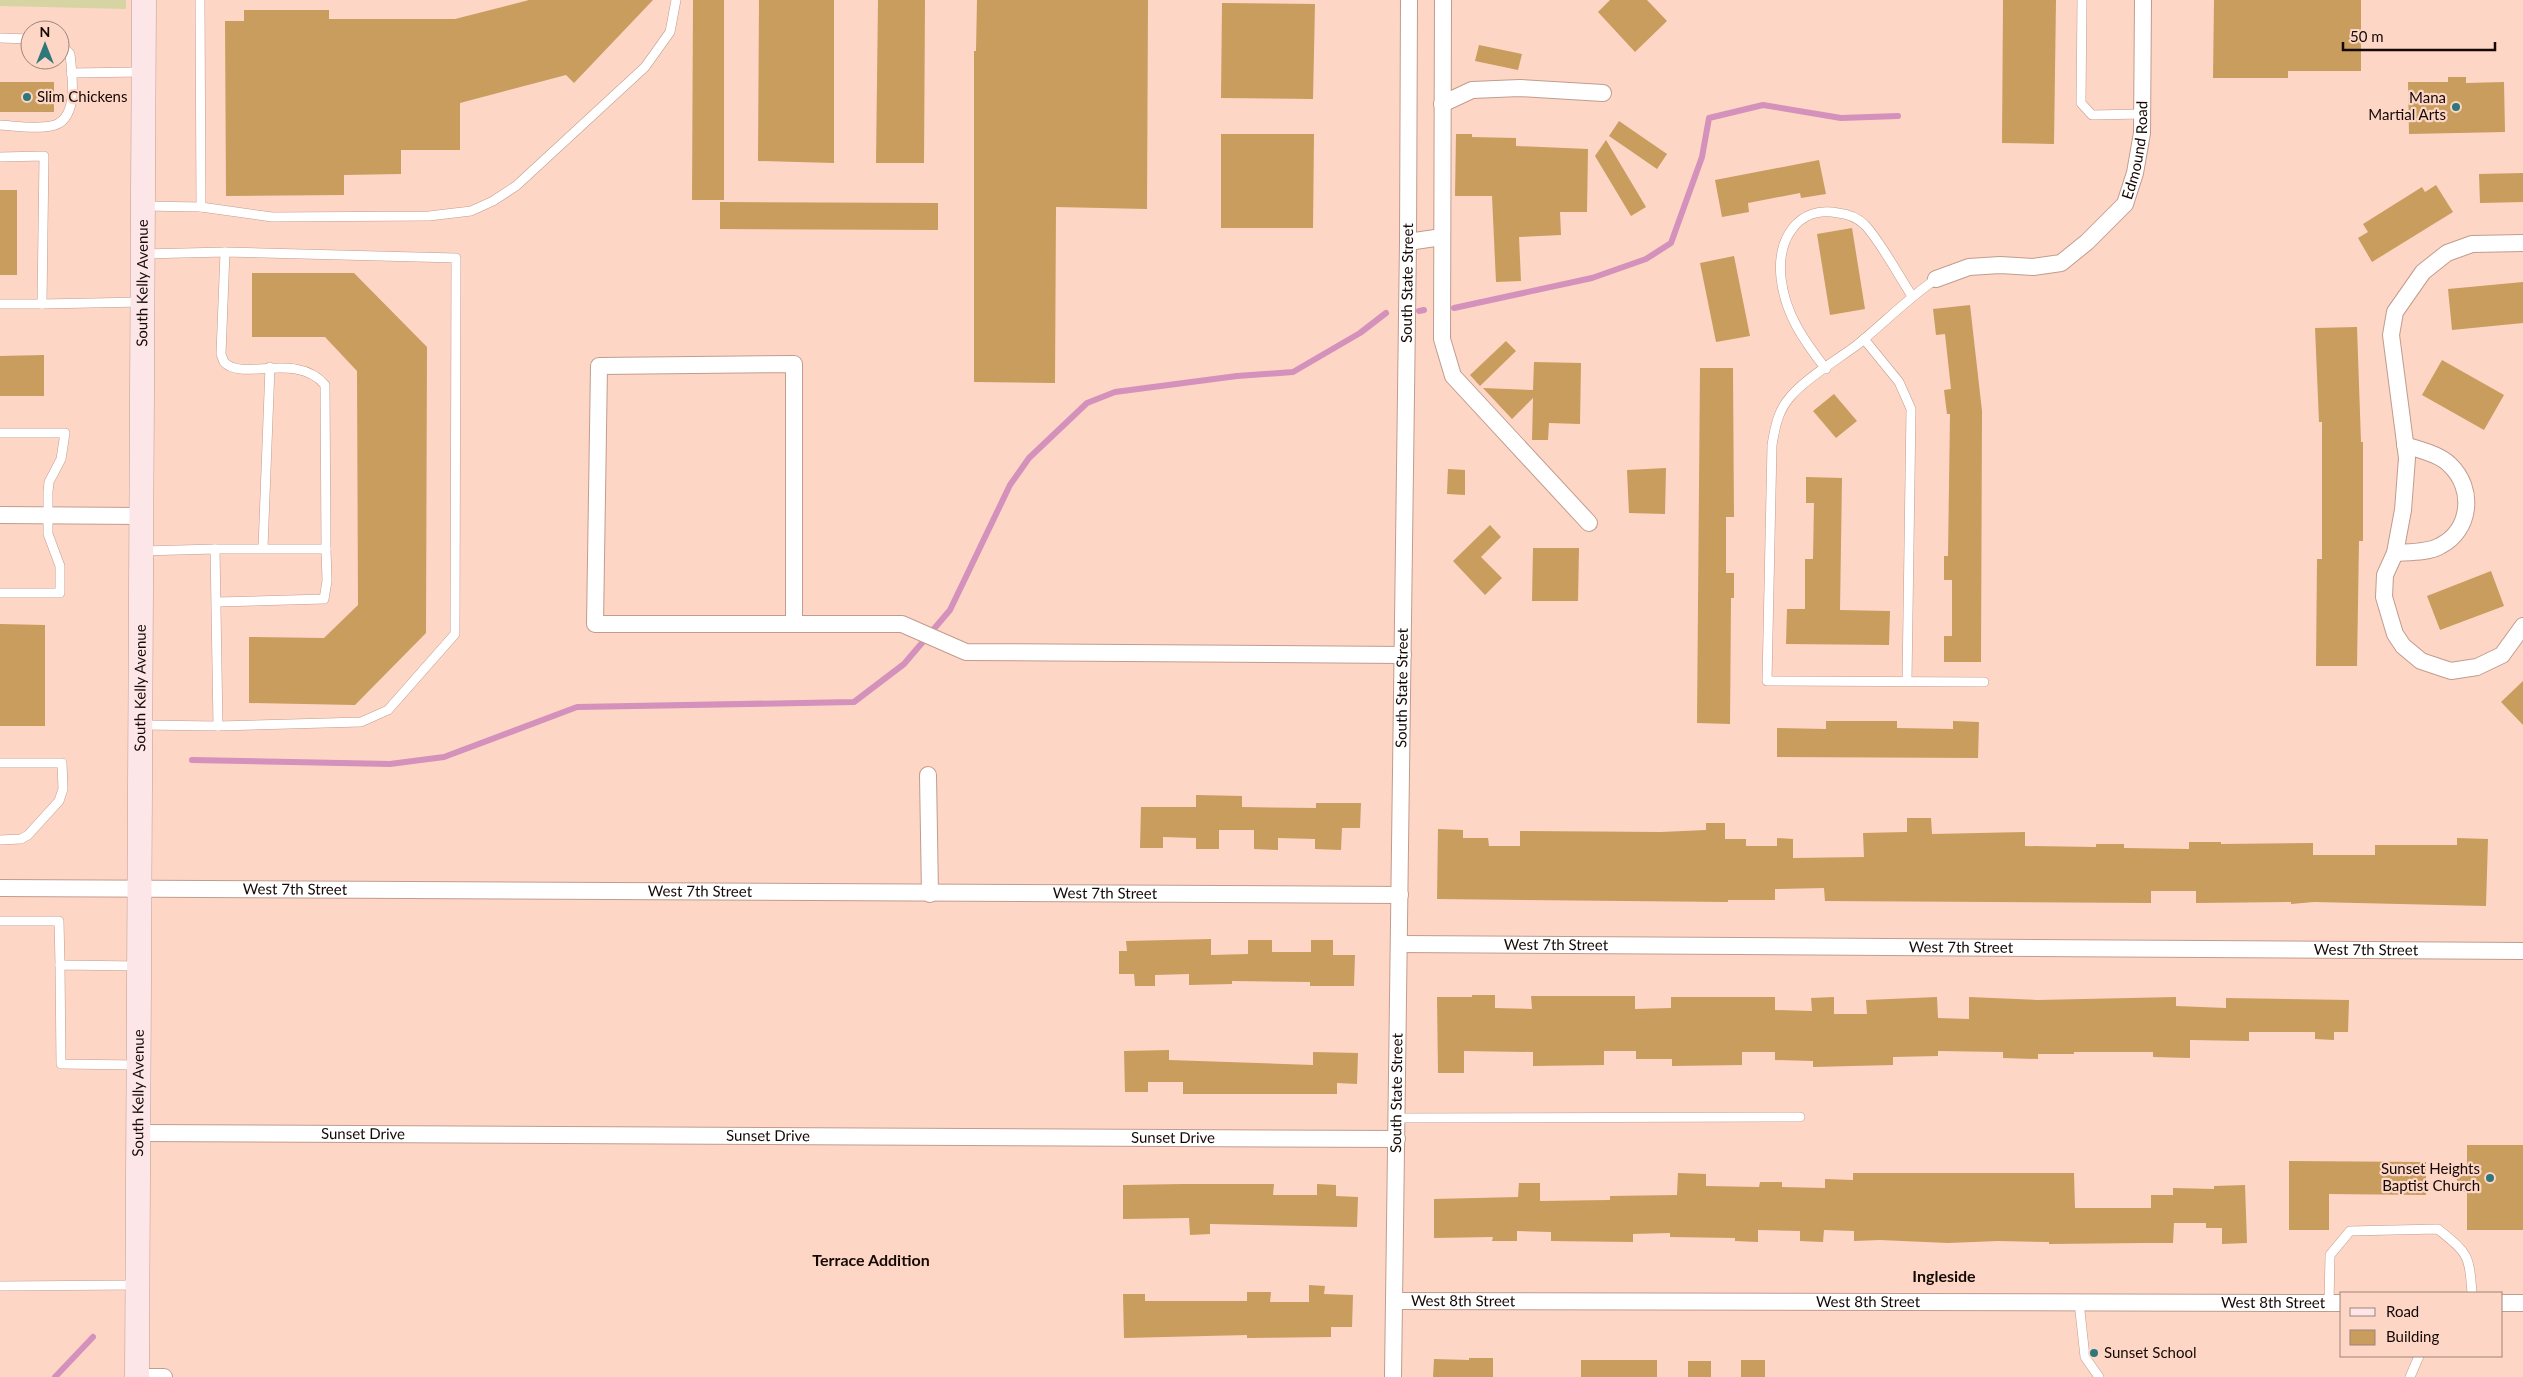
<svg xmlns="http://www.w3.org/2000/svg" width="2523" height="1377" viewBox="0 0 2523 1377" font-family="Lato,sans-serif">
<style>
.green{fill:#d6d4a3}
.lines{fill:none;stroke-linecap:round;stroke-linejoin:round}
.stream{stroke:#d391bb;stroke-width:6}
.building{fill:#c89d5e}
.service-casing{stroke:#c19c8d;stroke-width:10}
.minor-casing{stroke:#c19c8d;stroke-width:18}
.secondary-casing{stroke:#c19c8d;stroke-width:25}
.service{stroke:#fff;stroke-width:9}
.minor{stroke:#fff;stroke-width:16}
.secondary{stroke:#fce6e8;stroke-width:24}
.poi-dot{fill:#2e777b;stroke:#fdd6c6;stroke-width:2}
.labels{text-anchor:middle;stroke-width:4.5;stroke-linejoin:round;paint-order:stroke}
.poi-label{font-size:15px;fill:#150905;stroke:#fdd6c6;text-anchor:start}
.street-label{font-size:15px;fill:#150905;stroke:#fdd6c6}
.neighbourhood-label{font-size:16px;font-weight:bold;fill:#150905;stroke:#fdd6c6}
</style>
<rect width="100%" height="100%" fill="#fdd6c6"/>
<path class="green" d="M0,0H126V9L0,6Z"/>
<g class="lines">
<g class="stream">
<path d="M1454,308L1592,278L1646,259L1671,243L1702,157L1709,118L1763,105L1841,118L1898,116"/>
<path d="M1419,311L1424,310"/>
<path d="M192,760L390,764L444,757L577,707L854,702L904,664L950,610L1010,485L1029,458L1087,403L1115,392L1237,376L1293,372L1360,333L1386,313"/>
<path d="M55,1377L93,1337"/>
</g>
</g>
<g class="building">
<path d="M529,0H653L574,83L566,75L460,103V150H401V174L344,175V195L226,196L225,21H244V10H329V19H455Z"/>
<path d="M693,0H724V200H692Z"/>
<path d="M759,0H834V163L758,161Z"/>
<path d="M878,0H925L924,163H876Z"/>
<path d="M977,0H1148L1147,209L1056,207L1055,383L974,382V51H976Z"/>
<path d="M1610,0H1647L1667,21L1635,52L1598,12Z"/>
<path d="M2003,0H2056L2054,144L2002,143Z"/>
<path d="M2214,0H2361V71H2288V78H2213Z"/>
<path d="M1222,3L1315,4L1313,99L1221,98Z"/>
<path d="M1479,45L1522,54L1518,70L1475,61Z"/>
<path d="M2448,77H2466V83L2504,82L2505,132L2409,134L2408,82H2448Z"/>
<rect x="0" y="82" width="54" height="30"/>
<path d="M1619,121L1667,154L1657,169L1609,136Z"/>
<path d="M1221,134H1314L1313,228H1221Z"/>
<path d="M1456,134H1472V137L1516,138V146L1588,149L1587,212H1560L1561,235L1519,237L1521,281L1496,282L1492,196H1455Z"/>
<path d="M1606,140L1646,207L1631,216L1595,156Z"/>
<path d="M1819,160L1826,194L1801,198L1800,193L1748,203L1749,212L1722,217L1715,180Z"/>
<path d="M2523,173V202L2480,203L2479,174Z"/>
<path d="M2436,185L2453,212L2372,262L2358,238L2368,232L2363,224L2422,187L2425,192Z"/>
<rect x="0" y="190" width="17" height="85"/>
<path d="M720,202L938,203V230L720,229Z"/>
<path d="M1852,228L1865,309L1830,315L1817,234Z"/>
<path d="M1734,256L1750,336L1716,342L1700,263Z"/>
<path d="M252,273H354L427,347L426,633L355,705L249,703V637L324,638L358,605L357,371L325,337H252Z"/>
<path d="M2523,282V323L2452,330L2448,289Z"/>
<path d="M1970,305L1982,411L1981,662H1944V636H1952V580H1944V556H1948L1950,414H1947L1944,390L1951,389L1945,334L1936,335L1933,309Z"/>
<path d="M2357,327L2361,442H2363V541H2359L2357,666H2316L2317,559H2322V422H2319L2315,328Z"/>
<path d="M1506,341L1516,351L1480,386L1470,375Z"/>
<path d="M44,355V396H0V356Z"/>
<path d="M2442,360L2504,395L2484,430L2422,395Z"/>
<path d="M1534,362L1581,363L1580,424L1549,423L1548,440H1532L1533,398L1512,419L1483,388L1533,390Z"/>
<path d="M1700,368H1733L1734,517H1726V573H1734V598H1731L1730,724L1697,723Z"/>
<path d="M1834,394L1857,421L1836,438L1813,411Z"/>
<path d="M1666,468L1665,514L1629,513L1627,470Z"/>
<path d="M1448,469L1465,470V495L1447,494Z"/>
<path d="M1806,477L1842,478L1840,610L1890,611L1889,645L1786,644L1787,609H1805V559H1813L1814,503H1806Z"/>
<path d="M1490,525L1501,537L1481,557L1502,578L1485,595L1453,561Z"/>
<path d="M1533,548H1579L1578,601H1532Z"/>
<path d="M2491,571L2504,606L2440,630L2427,596Z"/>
<path d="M0,624L45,625V726H0Z"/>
<path d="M2523,681V725L2501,702Z"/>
<path d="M1826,721H1897V728L1953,729V721L1979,722L1978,758L1777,757V728L1826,729Z"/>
<path d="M1196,795L1242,796V807L1316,808V803H1361L1360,828H1342L1341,850L1315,849V839L1278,838V850L1254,849V830H1219V849H1196V838L1163,837V848H1140L1141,807H1196Z"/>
<path d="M1907,818H1931L1932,834L2025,832V846L2096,847V844H2124V848L2189,849V842H2221V844L2313,843V855H2375V845H2457V838L2488,839L2486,906L2314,902L2291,904V902L2196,903V891H2151V903L1825,901L1824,888L1775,889V900H1728V902L1437,899L1438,829L1463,830V838H1488L1489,846H1520V831L1661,832L1706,830V823H1725V839H1746V846H1777V838L1793,839V858L1864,857L1863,833L1907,832Z"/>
<path d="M1211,939V955L1248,954V940H1272V952H1311V940H1333V955H1355L1354,986H1310V982L1232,981V984L1189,985V974L1155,975V986H1135L1134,974H1119V951H1127L1126,941Z"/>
<path d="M1472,995H1495V1008L1532,1009L1531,996H1635V1009L1671,1008V997H1775V1010L1812,1011L1811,998L1834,997V1014H1867L1866,1000L1937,997L1938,1018L1969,1019V997L2038,1000L2176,997V1006L2226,1008V998L2349,1000L2348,1032H2334V1040L2315,1039V1032H2249V1041L2190,1040V1058L2153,1057V1052H2074V1054H2038V1059L2003,1058V1052L1938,1051V1056L1893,1057V1065L1813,1067V1061L1775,1060V1052H1742V1065L1672,1066V1059H1636V1051H1604V1065L1533,1066V1052L1464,1051V1073H1438L1437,997H1472Z"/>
<path d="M1169,1050V1060L1313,1065V1052L1358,1053L1357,1084L1337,1083V1094H1183V1082H1148V1092H1125L1124,1051Z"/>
<path d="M2467,1145H2523V1230H2467V1192H2457V1164H2467Z"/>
<path d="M2289,1161L2426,1162V1195L2329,1194V1230H2289Z"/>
<path d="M1678,1173L1706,1174V1186L1759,1187L1760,1182H1782V1187L1825,1188V1179L1853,1180V1173H2074L2075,1208H2151V1195H2173V1188L2214,1189V1186L2245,1185L2247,1243L2222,1244V1228H2206V1223H2174L2173,1243H2144L2049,1244V1242L1998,1241L1948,1243L1880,1240L1854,1241V1231L1824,1230L1823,1242L1800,1241V1231L1758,1230V1242L1735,1241V1238L1670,1237V1233L1633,1234V1242L1551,1241V1232L1517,1231V1241H1492L1493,1237L1434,1238V1199L1518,1197L1519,1183H1540V1201L1610,1200V1196L1677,1195Z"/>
<path d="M1183,1184H1274L1273,1195H1317V1184L1336,1185V1196L1358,1197L1357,1227L1210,1224V1234L1190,1235L1189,1218L1123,1219V1185Z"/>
<path d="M1309,1285L1325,1286L1324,1294L1353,1295L1352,1327H1331V1337L1247,1338V1335L1124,1338L1123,1294H1145V1301H1247V1292H1271L1270,1302H1309Z"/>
<path d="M1469,1358H1493V1377H1433L1434,1359L1469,1360Z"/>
<rect x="1581" y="1360" width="76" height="17"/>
<rect x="1741" y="1360" width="24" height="17"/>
<rect x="1688" y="1361" width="23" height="16"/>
</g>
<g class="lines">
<g class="service-casing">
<g id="service">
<path d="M200,0L201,207"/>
<path d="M2082,0L2081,103L2092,115L2142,114"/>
<path d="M0,38L30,39"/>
<path d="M71,73L143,72"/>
<path d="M0,125C16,126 35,129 51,126C80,121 72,75 70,54L60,43"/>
<path d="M0,157L44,156L42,304L142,302"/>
<path d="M143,206L201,207L272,217L429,216L471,211L493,201L516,186L645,67L670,32L676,0"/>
<path d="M1936,279C1907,299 1884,323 1857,345C1838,359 1805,379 1791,396C1778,410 1775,427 1772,445L1767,681L1984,682"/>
<path d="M0,304H42"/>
<path d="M1864,339L1899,382L1911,409L1907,681"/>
<path d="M1826,369C1804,341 1785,314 1781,278C1777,240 1797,205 1838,213C1848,214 1858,218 1865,225C1880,241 1899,276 1912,296"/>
<path d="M0,433H65L61,459L49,482L48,492V534L60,566V593H0"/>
<path d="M263,548L270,367"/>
<path d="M215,549H326L325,385C297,351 242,382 224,362L221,354L225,252"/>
<path d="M142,551L215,549L218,726"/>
<path d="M217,602L324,599L327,581L326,549"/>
<path d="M142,725L218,726L361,722L388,710L455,634L456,258L225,252L143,254"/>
<path d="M0,763H62L63,789L59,801L28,835L21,839L0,840"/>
<path d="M0,921H59L60,965"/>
<path d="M136,1065L61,1064L60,965L139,966"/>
<path d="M1397,1118L1800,1117"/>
<path d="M0,1286L137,1285"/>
<path d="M2079,1302L2085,1357L2099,1377"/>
<path d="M2329,1303L2330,1255L2350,1231L2438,1229C2468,1254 2469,1253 2472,1293"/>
<path d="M2410,1377L2419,1356"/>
</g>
</g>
<g class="minor-casing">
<g id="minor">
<path d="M1443,0L1442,339L1453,376L1589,523"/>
<path d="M1442,104L1472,90L1520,88L1603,93"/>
<path d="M1408,242L1442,237"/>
<path d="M2523,243L2472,244L2447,253L2423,272L2395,312L2391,335L2407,458L2403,510L2395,553L2385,575L2384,597L2395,634L2403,646L2421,661L2451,671L2477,667L2502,655L2523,626"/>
<path id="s1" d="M1936,279L1969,267L2000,265L2033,267L2061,263L2087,242L2125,204L2135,173L2142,133L2143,0"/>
<path d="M0,515L142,516"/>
<path d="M2395,553C2408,552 2428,553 2440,546C2471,530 2475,489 2450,465C2440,454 2419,450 2405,445"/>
<path d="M794,624V364L599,366L595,624H902L966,652L1403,655"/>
<path d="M928,775L930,894"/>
<path id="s2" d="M0,888L1400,895"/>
<path id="s3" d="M1400,944L2523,951"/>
<path id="s4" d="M139,1133L1397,1139"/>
<path id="s5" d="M1394,1301L2342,1303"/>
<path d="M2502,1303H2523"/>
<path d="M137,1377H164"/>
<path id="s6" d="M1393,1377L1408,242L1409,0"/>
</g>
</g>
<g class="secondary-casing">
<g id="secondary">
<path id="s7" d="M137,1377L144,0"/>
</g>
</g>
<use href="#service" class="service"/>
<use href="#minor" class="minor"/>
<use href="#secondary" class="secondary"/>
</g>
<g class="poi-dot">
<circle cx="27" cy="97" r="5"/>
<circle cx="2456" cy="107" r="5"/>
<circle cx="2490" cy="1178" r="5"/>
<circle cx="2094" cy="1353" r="5"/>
</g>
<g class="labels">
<g class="poi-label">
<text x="37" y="102">Slim Chickens</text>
<text x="2446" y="103" text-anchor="end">Mana<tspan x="2446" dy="17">Martial Arts</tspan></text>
<text x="2480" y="1174" text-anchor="end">Sunset Heights<tspan x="2480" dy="17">Baptist Church</tspan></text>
<text x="2104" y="1358">Sunset School</text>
</g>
<g class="street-label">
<text dy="5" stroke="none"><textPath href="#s1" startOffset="270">Edmound Road</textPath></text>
<text dy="5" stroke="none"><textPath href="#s7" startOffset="1094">South Kelly Avenue</textPath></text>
<text dy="5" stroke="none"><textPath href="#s6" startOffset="1094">South State Street</textPath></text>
<text dy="5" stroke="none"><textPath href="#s7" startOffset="689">South Kelly Avenue</textPath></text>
<text dy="5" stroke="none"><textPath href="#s6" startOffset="689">South State Street</textPath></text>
<text dy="5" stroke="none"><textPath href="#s2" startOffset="295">West 7th Street</textPath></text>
<text dy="5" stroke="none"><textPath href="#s2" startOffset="700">West 7th Street</textPath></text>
<text dy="5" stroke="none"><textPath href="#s2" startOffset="1105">West 7th Street</textPath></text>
<text dy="5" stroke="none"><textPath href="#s3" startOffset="156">West 7th Street</textPath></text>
<text dy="5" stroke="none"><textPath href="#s3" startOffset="561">West 7th Street</textPath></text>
<text dy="5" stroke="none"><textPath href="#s3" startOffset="966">West 7th Street</textPath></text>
<text dy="5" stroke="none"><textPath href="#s7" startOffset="284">South Kelly Avenue</textPath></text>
<text dy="5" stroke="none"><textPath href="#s6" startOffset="284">South State Street</textPath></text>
<text dy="5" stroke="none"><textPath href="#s4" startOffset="224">Sunset Drive</textPath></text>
<text dy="5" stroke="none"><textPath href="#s4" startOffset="629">Sunset Drive</textPath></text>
<text dy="5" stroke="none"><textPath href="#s4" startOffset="1034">Sunset Drive</textPath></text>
<text dy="5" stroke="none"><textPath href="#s5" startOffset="69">West 8th Street</textPath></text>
<text dy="5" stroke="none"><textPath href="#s5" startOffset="474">West 8th Street</textPath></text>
<text dy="5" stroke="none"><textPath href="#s5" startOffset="879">West 8th Street</textPath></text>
</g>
<g class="neighbourhood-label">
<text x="871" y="1266">Terrace Addition</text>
<text x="1944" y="1282">Ingleside</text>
</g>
</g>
<rect x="2340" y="1292" width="162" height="65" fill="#fdd6c6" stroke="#a08479"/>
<rect x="2350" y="1308" width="25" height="8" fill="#fce6e8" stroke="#a08479"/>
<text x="2386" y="1317" font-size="15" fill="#150905">Road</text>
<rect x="2350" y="1330" width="25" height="15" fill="#c89d5e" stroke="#a08479"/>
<text x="2386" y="1342" font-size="15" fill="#150905">Building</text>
<g transform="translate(45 45)"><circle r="24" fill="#fdd6c6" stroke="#a08479"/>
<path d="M0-4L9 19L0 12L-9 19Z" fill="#2e777b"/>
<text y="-8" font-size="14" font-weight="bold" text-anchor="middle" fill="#150905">N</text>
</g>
<path d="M2343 42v8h152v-8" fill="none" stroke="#150905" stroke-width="2.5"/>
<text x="2350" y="42" font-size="15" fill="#150905" stroke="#fdd6c6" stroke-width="4" paint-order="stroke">50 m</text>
</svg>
